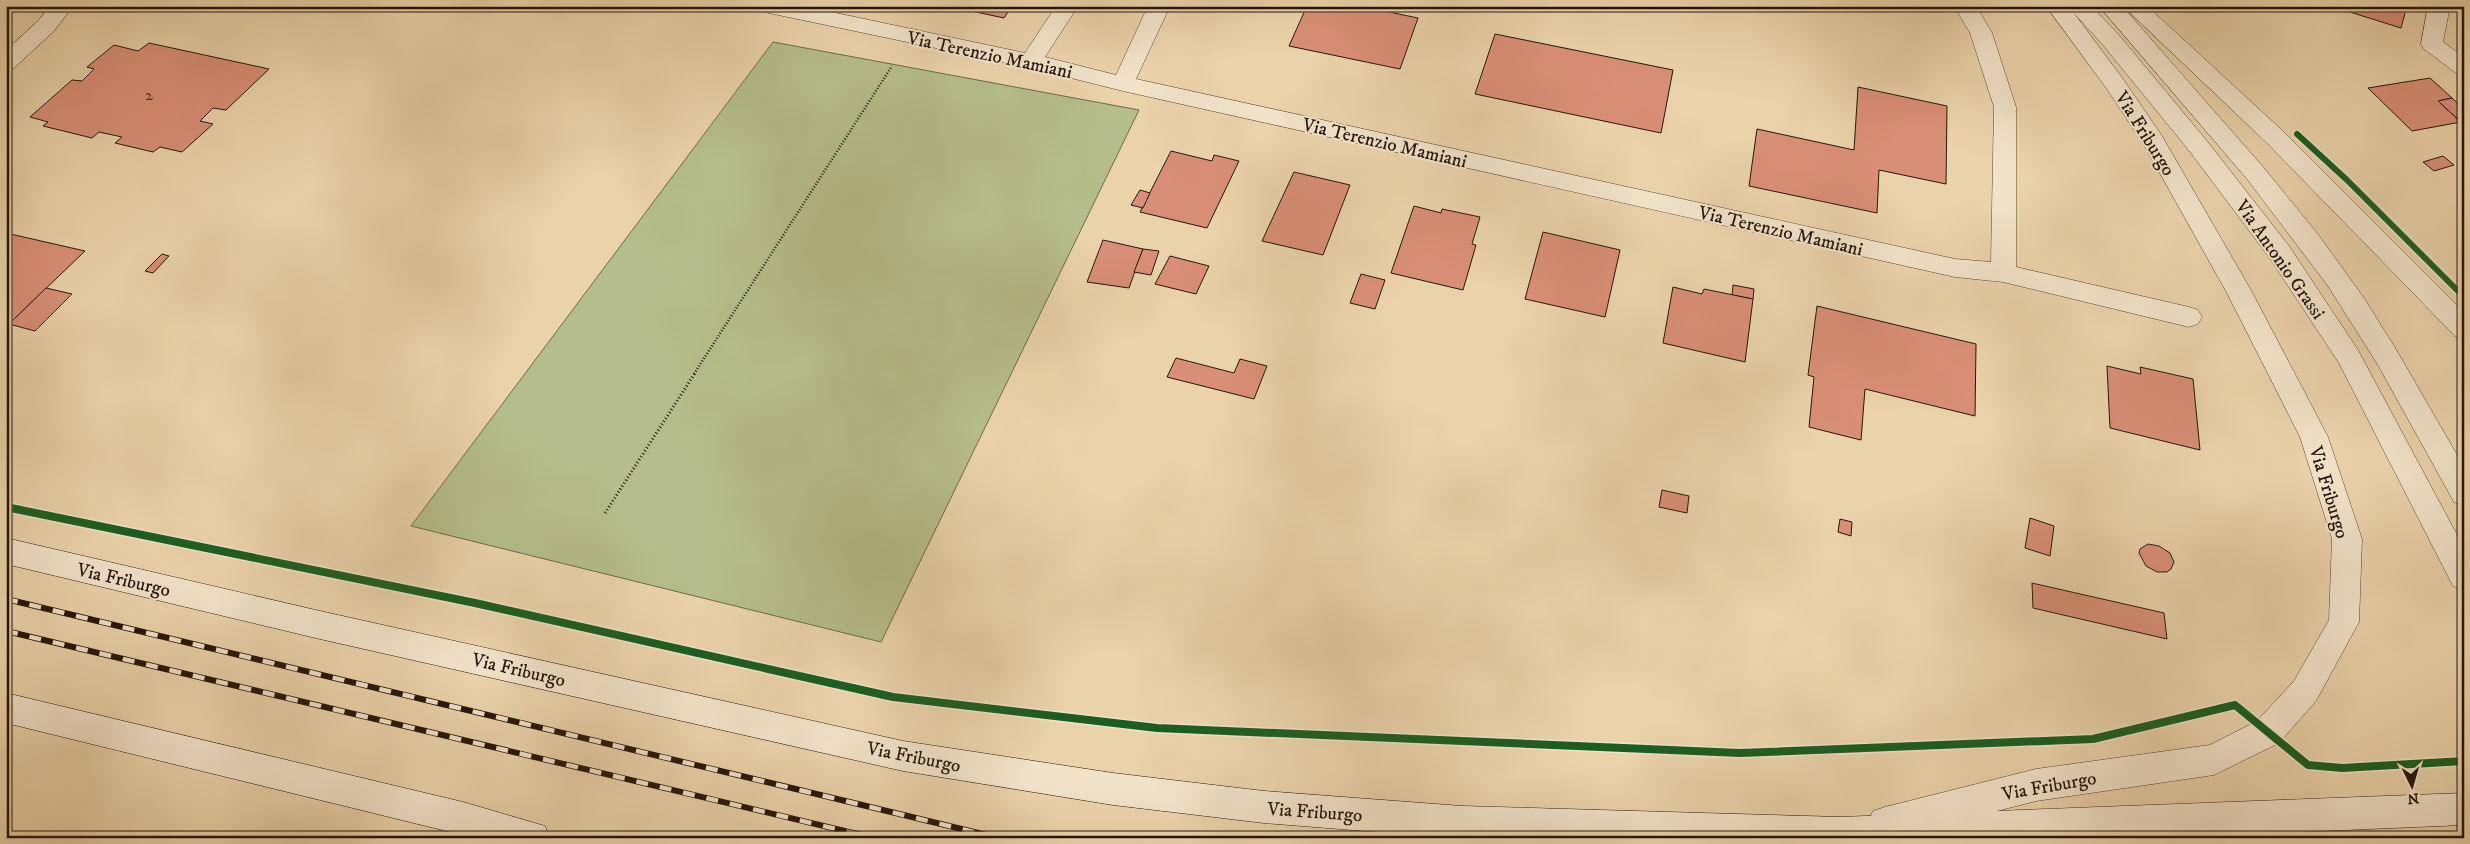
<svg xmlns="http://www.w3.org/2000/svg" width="2470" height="844" viewBox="0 0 2470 844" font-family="'IM FELL DW Pica',serif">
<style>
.green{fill:#b4bd8b;stroke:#6c6a4a}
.building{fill:#d98f77;stroke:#25160a}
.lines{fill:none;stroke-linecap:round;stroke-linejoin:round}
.minor-casing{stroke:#564532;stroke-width:1}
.tertiary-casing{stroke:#564532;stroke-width:1}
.secondary-casing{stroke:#25160a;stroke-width:1}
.path-far1{stroke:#25160a;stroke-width:2.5;stroke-dasharray:1 2;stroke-linecap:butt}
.path{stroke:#25160a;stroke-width:3;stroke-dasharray:1 2.5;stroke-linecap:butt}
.minor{fill:#f1e2c8;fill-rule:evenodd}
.tertiary{fill:#f1e2c8;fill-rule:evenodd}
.secondary{fill:#f1e2c8;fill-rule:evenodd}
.rail-casing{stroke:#25160a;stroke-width:6}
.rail{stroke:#f1e2c8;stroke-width:4.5;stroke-dasharray:12;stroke-linecap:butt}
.cycleway-far1-casing{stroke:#f1e2c8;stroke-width:9}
.cycleway-casing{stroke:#f1e2c8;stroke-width:11}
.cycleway-far1{stroke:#1b5e20;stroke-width:6}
.cycleway{stroke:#1b5e20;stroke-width:8}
.labels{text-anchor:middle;stroke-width:4;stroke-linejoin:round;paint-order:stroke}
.number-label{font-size:16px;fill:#523425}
.street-label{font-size:19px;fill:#25160a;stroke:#f1e2c8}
</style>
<rect width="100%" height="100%" fill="#ead2aa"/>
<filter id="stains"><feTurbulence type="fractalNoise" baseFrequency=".004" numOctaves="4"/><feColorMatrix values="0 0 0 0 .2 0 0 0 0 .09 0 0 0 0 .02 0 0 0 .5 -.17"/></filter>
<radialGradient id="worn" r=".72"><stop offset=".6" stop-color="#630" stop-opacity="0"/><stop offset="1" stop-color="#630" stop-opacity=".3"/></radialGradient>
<path class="green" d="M773,42L1139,110L881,642L411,526Z"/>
<g class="building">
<path d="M948,6H1012L1004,18Z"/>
<path d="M1298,6H1360L1418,18L1400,69L1289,46L1306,8Z"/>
<path d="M2407,6L2401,28L2334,7V6Z"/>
<path d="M1495,34L1673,70L1661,133L1475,94Z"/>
<path d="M149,43L269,69L226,110L213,108L200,121L213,124L182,152L160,147L153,152L115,143L122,137L99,132L92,138L43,126L48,122L30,117L72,80L82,81L94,69L87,67L114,45L138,51Z"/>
<path d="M2430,78L2452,98L2438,101L2461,122L2412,131L2368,88Z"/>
<path d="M1858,87L1947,106L1946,184L1879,170L1877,213L1749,186L1757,129L1854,150Z"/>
<path d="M2452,98L2464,109V122H2461L2438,101Z"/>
<path d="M1171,151L1212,161L1214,155L1239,161L1207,228L1140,212Z"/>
<path d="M2443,156L2454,165L2434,171L2423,162Z"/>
<path d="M1294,172L1350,185L1323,255L1262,241Z"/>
<path d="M1140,190L1150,193L1143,208L1131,205Z"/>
<path d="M1414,206L1441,213L1442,209L1480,217L1472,244L1476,245L1463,290L1391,273Z"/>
<path d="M1543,232L1620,250L1605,317L1525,299Z"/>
<path d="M6,233L85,251L9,324H6Z"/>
<path d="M1103,240L1143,249L1129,288L1087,282Z"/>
<path d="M1143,249L1159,251L1151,275L1134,272Z"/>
<path d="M162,254L169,256L153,273L145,271Z"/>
<path d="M1170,256L1209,266L1196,294L1155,284Z"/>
<path d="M1361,274L1385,280L1375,309L1350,303Z"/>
<path d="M1733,285L1754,289L1753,299L1732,295Z"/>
<path d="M1673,287L1702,294L1704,289L1753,299L1745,362L1663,343Z"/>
<path d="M46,288L72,294L35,331L9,324Z"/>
<path d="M1817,306L1976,344L1975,416L1865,389L1861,440L1809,427L1814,377L1808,375Z"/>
<path d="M1176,358L1234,373L1240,359L1267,366L1254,399L1167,377Z"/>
<path d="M2107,366L2141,374L2140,367L2193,379L2200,450L2110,428Z"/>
<path d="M1662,490L1689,496L1687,513L1659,507Z"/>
<path d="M2030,518L2054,526L2050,556L2025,548Z"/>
<path d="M1840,519L1852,522L1851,536L1838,532Z"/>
<path d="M2148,544L2159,546L2170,553L2174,562L2171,569L2167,572H2157L2146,566L2139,553L2140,549Z"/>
<path d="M2032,583L2164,613L2167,639L2033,608Z"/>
</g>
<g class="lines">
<g class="minor-casing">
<g id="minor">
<path d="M758,6H803L1025,53L1056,6H1078L1045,57L1116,75L1148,6H1170L1136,79L1955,259L1991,262L1994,107L1970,33L1954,6H1976L1992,33L2016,107V267L2189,307L2198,310L2202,317L2198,324L2189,327L2003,282L1955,277L1123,91L1031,68L769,13L761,11Z"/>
<path d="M2428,6H2450L2443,42L2464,57V75L2456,73L2424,49L2421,44Z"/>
</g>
</g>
<g class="tertiary-casing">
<g id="tertiary">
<path d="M2046,6H2091L2119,35L2207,141L2289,246L2358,350L2464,548V590L2453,586L2339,363L2271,260L2191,153L2103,45L2073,12L2123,79L2162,136L2252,292L2328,437L2362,539L2359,622L2316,701L2279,743L2214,775L2036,801L1891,838H1881L1873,835L1868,823L1873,811L1885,807L2036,769L2210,745L2257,721L2294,681L2329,620L2332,539L2300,437L2227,293L2144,145L2107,89Z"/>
<path d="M2099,6H2122L2264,168L2320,237L2364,298L2397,351L2464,467V506L2454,502L2378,365L2328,286L2247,179Z"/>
<path d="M2123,6H2147L2284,132L2464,312V339L2455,336L2268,144Z"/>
</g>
</g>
<g class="secondary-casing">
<g id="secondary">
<path d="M50,6H73L54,31L14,68L6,70V50L38,21Z"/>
<path d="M6,538L320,611L903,741L1113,773L1264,791L1462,806L1840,817L2464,793V825L2155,838H1454L1264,823L1113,805L903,771L320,639L6,564Z"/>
<path d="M6,693L463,802L545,826L550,838H475L6,723Z"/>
</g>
</g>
<path class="path-far1" d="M694,374L892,66"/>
<g class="path">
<path d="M605,513L695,373"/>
<path d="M2459,615L2464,623"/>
</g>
<use href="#minor" class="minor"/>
<use href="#tertiary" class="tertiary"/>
<use href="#secondary" class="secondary"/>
<g class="rail-casing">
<g id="rail">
<path d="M6,599L999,838"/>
<path d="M6,631L874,838"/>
</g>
</g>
<use href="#rail" class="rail"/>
<g class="cycleway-far1-casing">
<path id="cycleway-far1" d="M2297,134L2347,180L2464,297"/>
</g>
<g class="cycleway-casing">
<path id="cycleway" d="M6,507L475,603L893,697L1157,728L1740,753L2093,739L2235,705L2308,765L2342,768L2464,761"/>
</g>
<use href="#cycleway-far1" class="cycleway-far1"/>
<use href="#cycleway" class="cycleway"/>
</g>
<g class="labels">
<g class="number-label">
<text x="149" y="100">2</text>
</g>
<g class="street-label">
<text transform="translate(990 54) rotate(12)" y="7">Via Terenzio Mamiani</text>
<text transform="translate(2146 133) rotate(58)" y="7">Via Friburgo</text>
<text transform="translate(1385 142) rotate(13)" y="7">Via Terenzio Mamiani</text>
<text transform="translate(1781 230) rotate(13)" y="7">Via Terenzio Mamiani</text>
<text transform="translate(2281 259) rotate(55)" y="7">Via Antonio Grassi</text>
<text transform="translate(2330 492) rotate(73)" y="7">Via Friburgo</text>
<text transform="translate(124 579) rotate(13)" y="7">Via Friburgo</text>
<text transform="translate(519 669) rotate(13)" y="7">Via Friburgo</text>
<text transform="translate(914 756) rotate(11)" y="7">Via Friburgo</text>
<text transform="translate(2049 785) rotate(-10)" y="7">Via Friburgo</text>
<text transform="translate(1315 811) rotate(4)" y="7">Via Friburgo</text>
</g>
</g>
<rect width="2470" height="844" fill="none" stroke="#ead2aa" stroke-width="25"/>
<rect x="8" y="8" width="2455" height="829" fill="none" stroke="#25160a" stroke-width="2.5"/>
<rect x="12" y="12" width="2445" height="819" fill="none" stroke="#25160a"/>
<g transform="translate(2412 786) rotate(175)" stroke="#f1e2c8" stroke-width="4" paint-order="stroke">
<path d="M0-4L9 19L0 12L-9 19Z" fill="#25160a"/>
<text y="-8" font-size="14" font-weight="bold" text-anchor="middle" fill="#25160a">N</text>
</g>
<rect width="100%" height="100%" filter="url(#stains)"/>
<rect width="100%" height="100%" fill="url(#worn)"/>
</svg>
